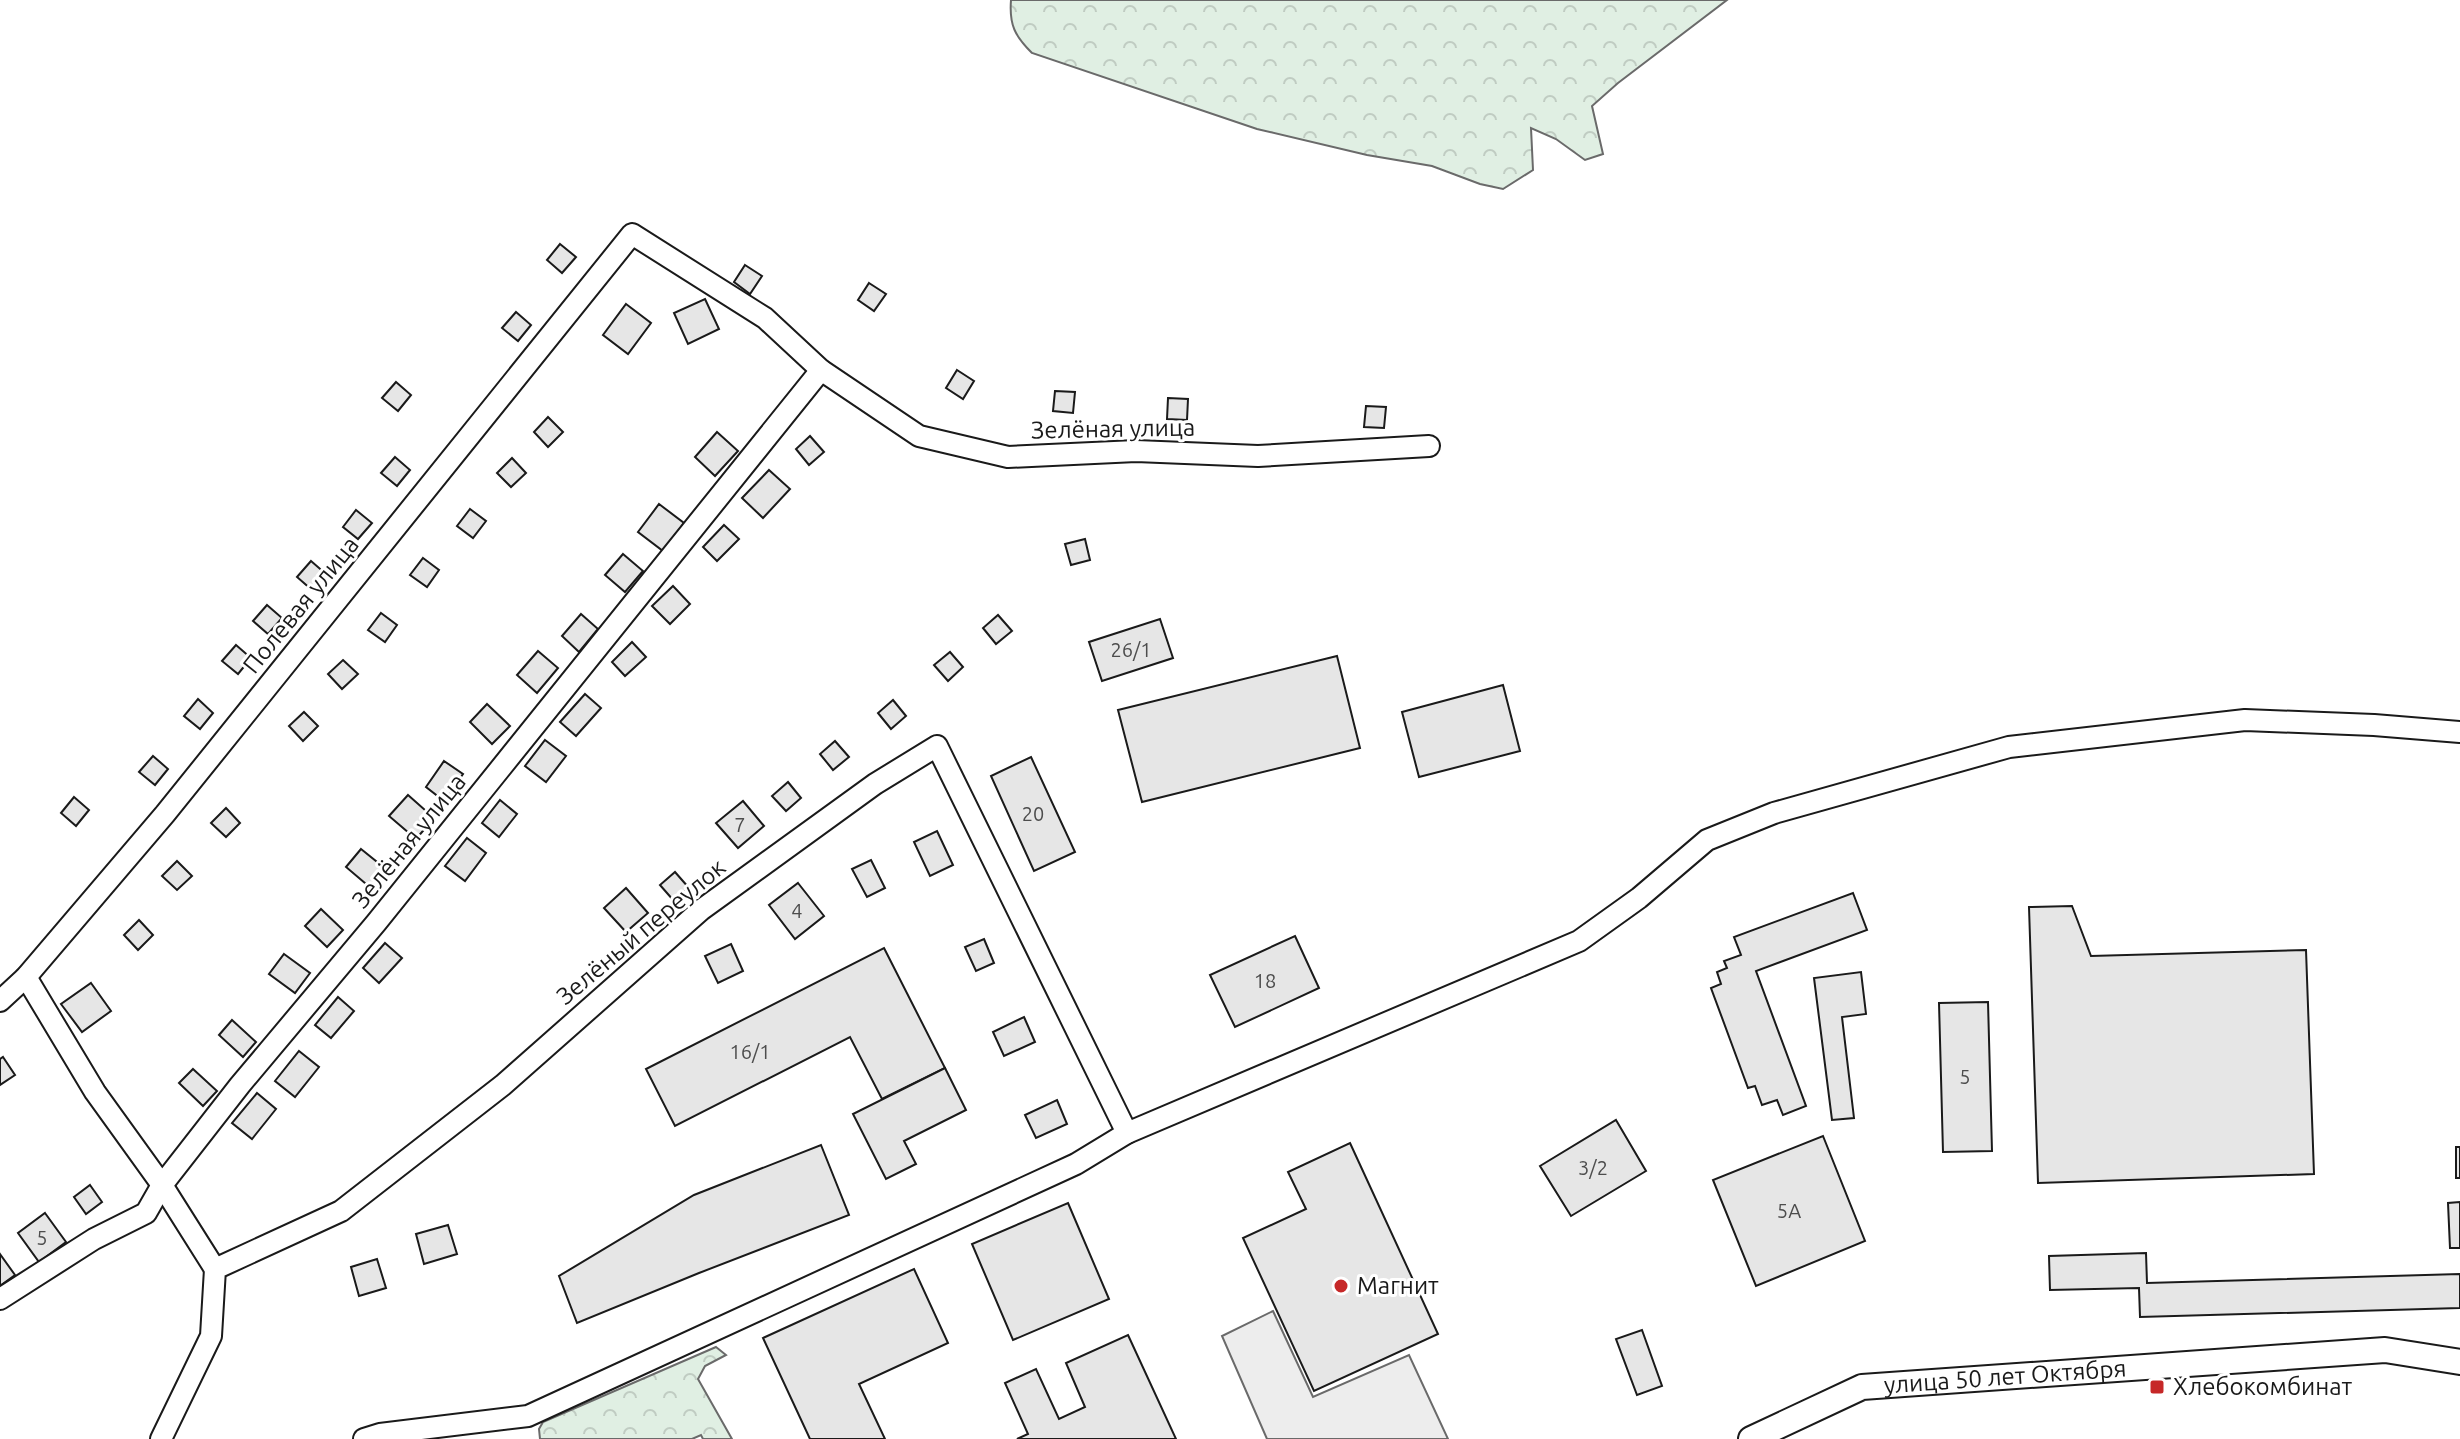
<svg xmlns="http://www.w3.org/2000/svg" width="2460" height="1439" viewBox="0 0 2460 1439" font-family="Ubuntu,sans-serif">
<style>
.forest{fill:url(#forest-crowns);stroke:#6a6a6a;stroke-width:2}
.parking{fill:#ededed;stroke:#6a6a6a;stroke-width:2}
.building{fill:#e6e6e6;stroke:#1a1a1a;stroke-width:2}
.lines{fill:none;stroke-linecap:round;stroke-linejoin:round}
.minor-casing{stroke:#1a1a1a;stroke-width:24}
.tertiary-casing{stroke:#1a1a1a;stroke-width:28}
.minor{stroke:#fff;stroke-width:20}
.tertiary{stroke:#fff;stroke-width:24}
.poi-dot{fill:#c62828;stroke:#fff;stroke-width:3}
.labels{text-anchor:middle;stroke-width:6;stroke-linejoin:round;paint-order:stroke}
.number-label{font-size:20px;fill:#4d4d4d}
.street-label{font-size:24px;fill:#1a1a1a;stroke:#fff}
.poi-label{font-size:24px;fill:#1a1a1a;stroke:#fff;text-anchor:start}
</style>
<defs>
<pattern id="forest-crowns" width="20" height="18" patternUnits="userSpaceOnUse" patternTransform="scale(2)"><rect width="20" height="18" fill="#e0efe3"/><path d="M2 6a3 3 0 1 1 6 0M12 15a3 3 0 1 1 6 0" fill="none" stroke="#c0ccc2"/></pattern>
</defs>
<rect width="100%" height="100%" fill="#fff"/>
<g class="forest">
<path d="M1011,0H1727L1618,83L1592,106L1603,154L1585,160L1556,139L1531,128L1533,170L1503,189L1480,184L1432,166L1367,155L1257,129L1032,53C1015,36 1009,25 1011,0Z"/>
<path d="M716,1347L726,1355L705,1366L698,1379L732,1439H703L701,1435L692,1439H540L539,1429L543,1422Z"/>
</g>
<path class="parking" d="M1273,1311L1313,1397L1409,1355L1448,1439H1267L1222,1336Z"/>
<g class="building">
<path d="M560,244L576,257L562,273L547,260Z"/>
<path d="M745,265L762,276L750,294L734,282Z"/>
<path d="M869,283L886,294L874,311L858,300Z"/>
<path d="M705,299L719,329L688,344L674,313Z"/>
<path d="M626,304L651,323L628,354L603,335Z"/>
<path d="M516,312L531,325L518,341L502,328Z"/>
<path d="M957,370L974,381L963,399L946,388Z"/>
<path d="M396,382L411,395L398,411L382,398Z"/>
<path d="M1055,391L1075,392L1073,413L1053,411Z"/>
<path d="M1168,398L1188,399L1187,420L1167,419Z"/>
<path d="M1366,406L1386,407L1384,428L1364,427Z"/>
<path d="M548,417L563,432L548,447L534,432Z"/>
<path d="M717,432L738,451L715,476L695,457Z"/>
<path d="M810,436L824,452L809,465L796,449Z"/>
<path d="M395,457L410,470L397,486L381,473Z"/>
<path d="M512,458L526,473L511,487L497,473Z"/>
<path d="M769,470L790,489L763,518L742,498Z"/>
<path d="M659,504L684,523L663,551L638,532Z"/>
<path d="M470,509L486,521L473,538L457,526Z"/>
<path d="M356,510L372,523L358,539L343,527Z"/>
<path d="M724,525L739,539L717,561L703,547Z"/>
<path d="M1085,539L1090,560L1071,565L1065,544Z"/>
<path d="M623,554L643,571L625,592L605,575Z"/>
<path d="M423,558L439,570L427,587L410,575Z"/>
<path d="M311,561L326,574L312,590L297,577Z"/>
<path d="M673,586L690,604L670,624L652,606Z"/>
<path d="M267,605L282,618L268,634L253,621Z"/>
<path d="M381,613L397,625L385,642L368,630Z"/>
<path d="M581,614L598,629L579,652L562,636Z"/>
<path d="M998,615L1012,631L996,644L983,628Z"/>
<path d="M1160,619L1173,658L1102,681L1089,642Z"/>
<path d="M632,642L646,657L625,676L612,662Z"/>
<path d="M236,645L251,658L238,674L222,661Z"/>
<path d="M538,651L558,668L537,693L517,675Z"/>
<path d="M950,652L963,667L948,681L934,665Z"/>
<path d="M1337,656L1360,748L1142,802L1118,710Z"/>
<path d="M343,660L358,674L342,689L328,674Z"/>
<path d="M1503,685L1520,751L1419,777L1402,712Z"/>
<path d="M585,694L601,708L576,736L560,722Z"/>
<path d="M198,699L213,713L200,729L184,716Z"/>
<path d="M893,700L906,716L891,729L878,713Z"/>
<path d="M487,704L510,726L492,744L470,722Z"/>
<path d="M304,712L318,726L303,741L289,726Z"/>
<path d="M545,740L566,756L546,782L525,766Z"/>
<path d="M835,741L849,757L833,770L820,754Z"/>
<path d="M153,756L168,769L155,785L139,772Z"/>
<path d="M1031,757L1075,852L1034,871L991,776Z"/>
<path d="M444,761L463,774L444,801L426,787Z"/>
<path d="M788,782L801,798L786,811L772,796Z"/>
<path d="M408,795L434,818L416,839L389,816Z"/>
<path d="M74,797L89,810L76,826L61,813Z"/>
<path d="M500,800L517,814L499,837L482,823Z"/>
<path d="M743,801L764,826L738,848L716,823Z"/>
<path d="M226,808L240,823L226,837L211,823Z"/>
<path d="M937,831L953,865L930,876L914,842Z"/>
<path d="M467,838L486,853L465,881L445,866Z"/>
<path d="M361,849L387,870L372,889L346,867Z"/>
<path d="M871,860L885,888L867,897L852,869Z"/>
<path d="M177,861L192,876L177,890L162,876Z"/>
<path d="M675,872L689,888L674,901L660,885Z"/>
<path d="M798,883L824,916L795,939L769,905Z"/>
<path d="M626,888L648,913L626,932L604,908Z"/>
<path d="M1853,893L1867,930L1756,971L1806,1106L1783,1115L1777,1100L1762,1105L1755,1086L1748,1088L1711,988L1721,984L1717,972L1727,968L1724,961L1741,955L1734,937Z"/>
<path d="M2072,906L2091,956L2306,950L2314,1174L2038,1183L2029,907Z"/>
<path d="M321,909L343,930L327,947L305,926Z"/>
<path d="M139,920L153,935L138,950L124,935Z"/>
<path d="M1295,936L1319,988L1235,1027L1210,975Z"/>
<path d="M984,939L994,963L976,971L965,947Z"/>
<path d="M385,943L402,958L379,983L363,968Z"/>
<path d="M731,944L743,971L718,983L705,956Z"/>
<path d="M884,948L945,1068L882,1099L850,1037L675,1126L646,1069Z"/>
<path d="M284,954L310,973L295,993L269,974Z"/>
<path d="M1861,972L1866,1014L1842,1017L1854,1118L1832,1120L1814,978Z"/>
<path d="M91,983L111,1011L82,1032L61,1004Z"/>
<path d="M338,997L354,1011L331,1038L315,1025Z"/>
<path d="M1988,1002L1992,1151L1943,1152L1939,1003Z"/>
<path d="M1024,1017L1035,1042L1004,1056L993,1032Z"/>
<path d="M232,1020L256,1042L243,1057L219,1035Z"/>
<path d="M299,1051L319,1067L295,1097L275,1081Z"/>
<path d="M3,1057L15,1075L0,1085V1059Z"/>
<path d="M945,1068L966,1110L904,1141L916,1164L886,1179L853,1114Z"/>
<path d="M193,1069L217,1091L203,1106L179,1083Z"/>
<path d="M257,1093L276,1109L252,1139L232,1123Z"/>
<path d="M1057,1100L1067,1124L1036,1138L1025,1115Z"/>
<path d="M1616,1120L1646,1171L1571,1216L1540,1166Z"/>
<path d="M1823,1136L1865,1241L1756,1286L1713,1180Z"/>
<path d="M1350,1143L1438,1334L1314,1391L1243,1238L1306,1209L1288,1172Z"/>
<path d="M821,1145L849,1215L699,1273L577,1323L559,1276L694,1195Z"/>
<rect x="2456" y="1147" width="4" height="31"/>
<path d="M90,1185L102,1202L86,1214L74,1197Z"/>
<path d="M2460,1202V1248H2450L2448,1203Z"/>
<path d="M1068,1203L1109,1299L1013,1340L972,1244Z"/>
<path d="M45,1213L66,1242L39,1262L18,1233Z"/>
<path d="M448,1225L457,1254L424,1264L416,1234Z"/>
<path d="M2146,1253L2147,1283L2460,1274V1308L2140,1317L2139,1288L2050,1290L2049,1256Z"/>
<path d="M0,1254L15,1275L0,1286Z"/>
<path d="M377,1259L386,1288L359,1296L351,1267Z"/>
<path d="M914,1269L948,1343L859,1384L885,1439H810L763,1338Z"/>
<path d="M1642,1330L1662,1386L1637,1395L1616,1339Z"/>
<path d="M1128,1335L1176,1439H1017L1028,1434L1005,1383L1036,1369L1059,1419L1085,1407L1066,1363Z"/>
</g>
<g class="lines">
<g class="minor-casing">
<g id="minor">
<path d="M26,977L95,1092L162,1185L215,1269"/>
<path d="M0,1001L26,977L165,814L632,234L765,318L821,370L919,436L1008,457L1136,451L1258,456L1429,446"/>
<path d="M0,1299L94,1239L146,1213L162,1185L240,1085L376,923L821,370"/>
<path d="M161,1439L211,1336L215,1269L341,1211L503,1085L701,910L875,784L937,746L1127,1133"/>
<path d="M364,1439L380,1434L528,1416L1076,1164L1127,1133L1579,941L1639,898L1707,840L1774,813L2009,747L2245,720L2374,725L2460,732"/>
</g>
</g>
<g class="tertiary-casing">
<g id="tertiary">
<path id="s1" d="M1751,1439L1862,1387L2385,1350L2460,1362"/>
</g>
</g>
<use href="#minor" class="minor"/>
<use href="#tertiary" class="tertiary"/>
</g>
<g class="poi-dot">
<circle cx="1341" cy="1286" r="8"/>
<rect x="2149" y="1379" width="16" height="16" rx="4"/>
</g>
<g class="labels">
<g class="number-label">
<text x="1131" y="657">26/1</text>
<text x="1033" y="821">20</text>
<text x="740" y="832">7</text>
<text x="797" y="918">4</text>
<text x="1265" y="988">18</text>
<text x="750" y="1059">16/1</text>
<text x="1965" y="1084">5</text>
<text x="1593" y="1175">3/2</text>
<text x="1789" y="1218">5А</text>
<text x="42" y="1245">5</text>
</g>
<g class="street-label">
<text transform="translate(1113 429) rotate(-1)" y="8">Зелёная улица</text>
<text transform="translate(301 605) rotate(-51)" y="8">Полевая улица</text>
<text transform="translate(409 841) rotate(-51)" y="8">Зелёная улица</text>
<text transform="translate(641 932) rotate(-40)" y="8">Зелёный переулок</text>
<text dy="8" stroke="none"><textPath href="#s1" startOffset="266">улица 50 лет Октября</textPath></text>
</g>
<g class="poi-label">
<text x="1357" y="1294">Магнит</text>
<text x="2173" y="1395">Хлебокомбинат</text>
</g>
</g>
</svg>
